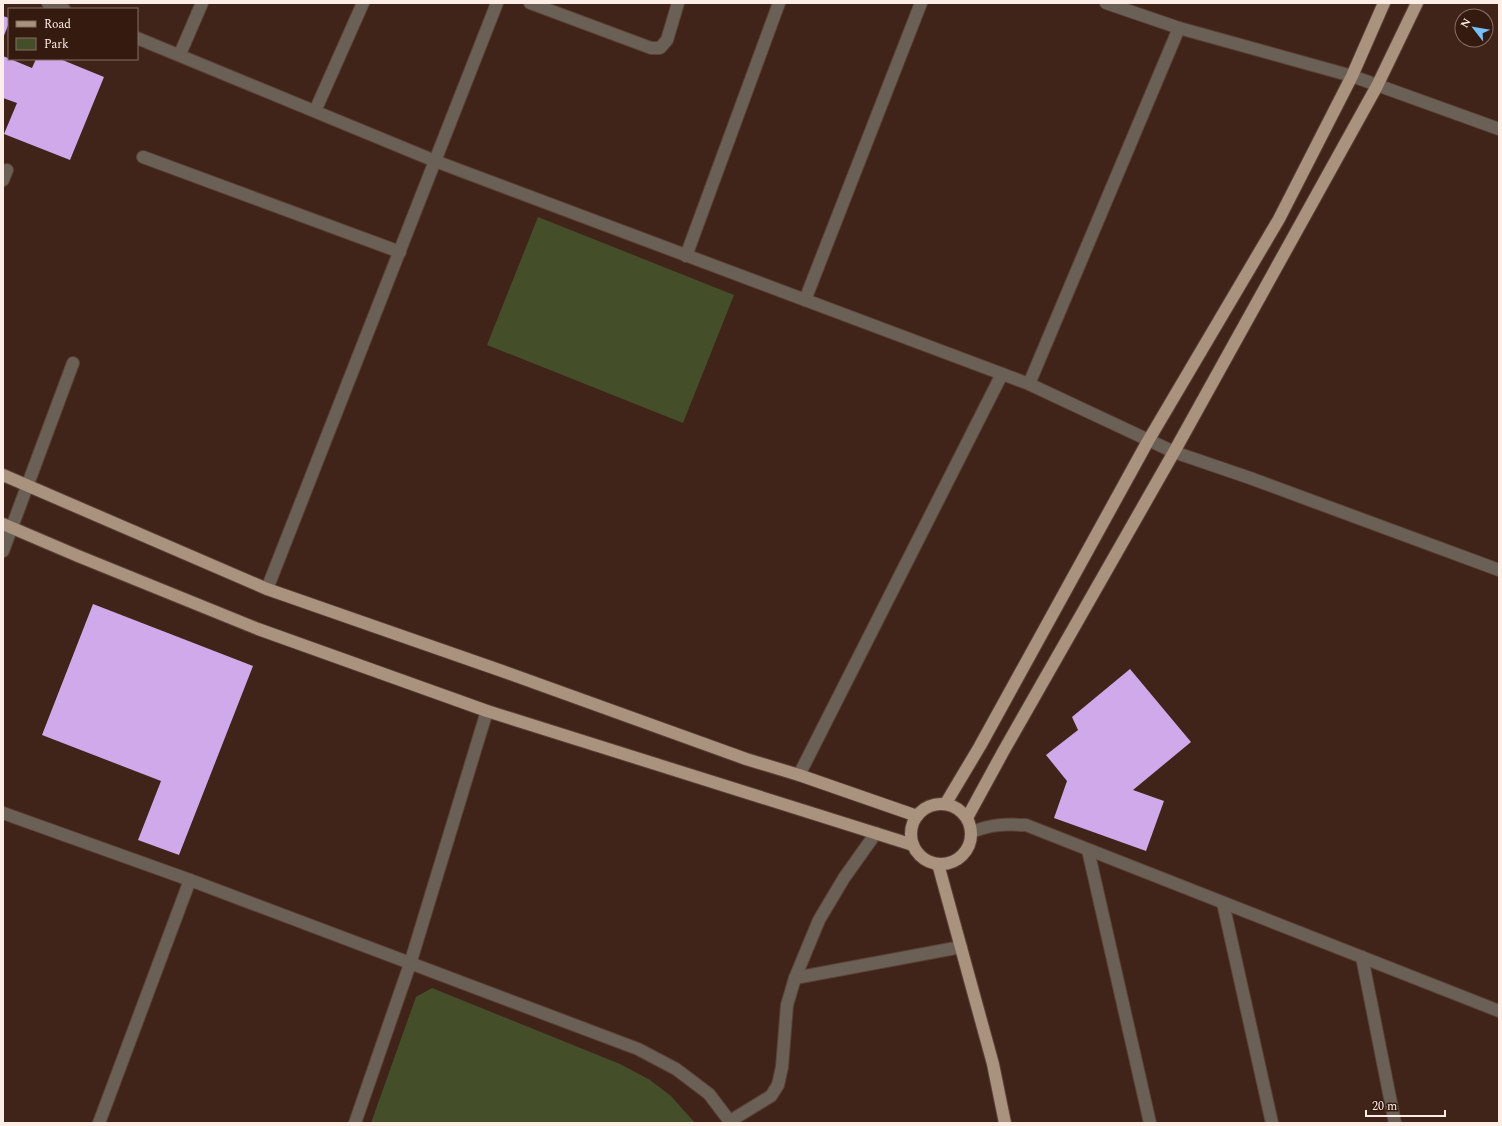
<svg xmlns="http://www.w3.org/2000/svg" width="1502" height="1126" viewBox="0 0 1502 1126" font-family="Spectral,serif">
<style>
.green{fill:#444f29}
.building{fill:#cfa9e9}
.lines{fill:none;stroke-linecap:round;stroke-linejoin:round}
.minor-casing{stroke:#5a4036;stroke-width:14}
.major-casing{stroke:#5a4036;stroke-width:14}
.minor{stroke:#6b6056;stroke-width:12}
.major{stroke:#aa937e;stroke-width:12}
</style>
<rect width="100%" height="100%" fill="#402419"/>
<g class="green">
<path d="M538,217L734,295L683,423L487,345Z"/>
<path d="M432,988L620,1064L650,1080L671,1096L695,1123H371L416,997Z"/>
</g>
<g class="building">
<path d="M3,16L9,18V23L3,38Z"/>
<path d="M3,56L32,68L36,59H60L104,77L70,160L4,134L17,103L3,98Z"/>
<path d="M93,604L253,666L179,855L138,840L161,781L42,735Z"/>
<path d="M1130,669L1191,742L1133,790L1164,801L1146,851L1054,818L1067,781L1046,755L1078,730L1072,717Z"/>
</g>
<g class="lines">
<g class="minor-casing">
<g id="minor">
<path d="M48,3L64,9"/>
<path d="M530,3L651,48H660L667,40L678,3"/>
<path d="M1106,3L1179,28L1352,76L1499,129"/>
<path d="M137,38L435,161L1029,384L1174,452L1250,478L1499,570"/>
<path d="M180,54L202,3"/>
<path d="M315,111L363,3"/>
<path d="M143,157L400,252"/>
<path d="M3,180L7,170"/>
<path d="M686,256L779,3"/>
<path d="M805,300L921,3"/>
<path d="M1029,384L1179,28"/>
<path d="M3,551L73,363"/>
<path d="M267,589L497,3"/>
<path d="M799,775L1002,374"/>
<path d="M3,813L190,880L638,1049L676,1069L709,1094L731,1123"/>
<path d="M972,832C992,824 1005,824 1026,825L1499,1011"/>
<path d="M1088,850L1150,1123"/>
<path d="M1223,903L1272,1123"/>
<path d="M1362,957L1395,1123"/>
<path d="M795,978L961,947"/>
<path d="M730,1121L771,1096L778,1085L782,1067L787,1005L795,978L819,920L844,878L876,833"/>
<path d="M99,1123L190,880"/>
<path d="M355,1123L410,964L487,711"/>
</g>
</g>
<g class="major-casing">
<g id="major">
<path d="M3,475L267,589L502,671L746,759L799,775L917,816"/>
<path d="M3,524L78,556L258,629L487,711L913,845"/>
<path d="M946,803L980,746L1148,441L1279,219L1352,76L1384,3"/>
<circle cx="941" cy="834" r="30"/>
<path d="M967,818L1003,752L1174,452L1377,86L1417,3"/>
<path d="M938,864L993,1064L1005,1123"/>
</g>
</g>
<use href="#minor" class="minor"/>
<use href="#major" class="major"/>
</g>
<rect width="1502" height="1126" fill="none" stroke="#fdede7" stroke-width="8"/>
<rect x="8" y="8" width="130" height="52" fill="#351a0f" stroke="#856e65"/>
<rect x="16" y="21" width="20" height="6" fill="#aa937e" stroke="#856e65"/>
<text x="44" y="28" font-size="12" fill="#fdede7">Road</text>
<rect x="16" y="38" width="20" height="12" fill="#444f29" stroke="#856e65"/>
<text x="44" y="48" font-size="12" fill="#fdede7">Park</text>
<g transform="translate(1474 28) rotate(301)"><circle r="19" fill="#351a0f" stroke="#856e65"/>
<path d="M0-3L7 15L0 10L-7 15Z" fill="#77bff7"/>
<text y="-6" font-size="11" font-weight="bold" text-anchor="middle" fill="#fdede7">N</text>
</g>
<path d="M1366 1110v6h79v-6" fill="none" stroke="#fdede7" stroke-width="2"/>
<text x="1372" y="1110" font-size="12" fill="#fdede7" stroke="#351a0f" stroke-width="3" paint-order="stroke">20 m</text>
</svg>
